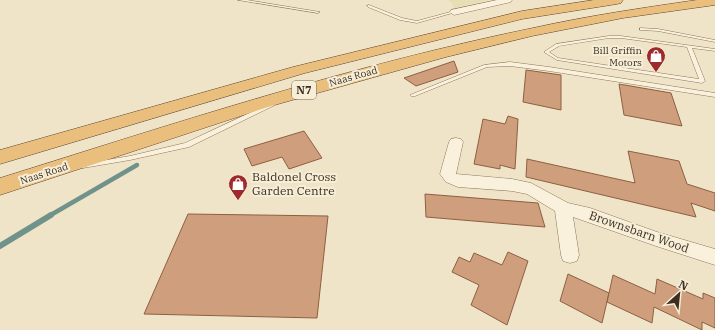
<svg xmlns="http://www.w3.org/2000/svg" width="715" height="330" viewBox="0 0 715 330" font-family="'IBM Plex Serif',serif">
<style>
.farmland{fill:#e6deb5}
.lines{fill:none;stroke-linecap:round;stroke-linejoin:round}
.stream-far1{stroke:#6f938a;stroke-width:4.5}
.stream{stroke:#6f938a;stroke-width:6}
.building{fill:#cf9f7d;stroke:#8d5f41}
.service-casing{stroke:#8d765c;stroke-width:1}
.minor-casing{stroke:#8d765c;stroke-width:1}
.trunk-casing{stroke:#5b4430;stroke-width:1}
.service{fill:#faf1dc;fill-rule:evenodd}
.minor{fill:#faf1dc;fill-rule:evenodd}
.trunk{fill:#eabe7c;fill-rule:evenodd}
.labels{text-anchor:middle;stroke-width:4;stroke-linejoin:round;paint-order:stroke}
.far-poi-label{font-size:10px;fill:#3d2e20;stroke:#f7eed8;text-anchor:end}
.far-street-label{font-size:10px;fill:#3d2e20;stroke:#f7eed8}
.shield{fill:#f7eed8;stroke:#756857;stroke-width:1}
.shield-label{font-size:11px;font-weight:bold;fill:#3d2e20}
.poi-label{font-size:12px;fill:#3d2e20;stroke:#f7eed8;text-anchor:start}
.street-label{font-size:12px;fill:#3d2e20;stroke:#f7eed8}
</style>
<rect width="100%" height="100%" fill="#f0e4c8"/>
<path class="farmland" d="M447,0H489L454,8L451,2Z"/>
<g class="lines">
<path class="stream-far1" d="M49,216L137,165"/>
<path class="stream" d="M0,246L51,215"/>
</g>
<g class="building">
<path d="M454,61L458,72L416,86L404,78Z"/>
<path d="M526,70L561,75V110L523,102Z"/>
<path d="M619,84L671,93L682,126L624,115Z"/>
<path d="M508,116L518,119L515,169L500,165V169L474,164L483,119L505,124Z"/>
<path d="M304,131L322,158L289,169L282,157L252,166L244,149Z"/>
<path d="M628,151L679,161L687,184L715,193V211L691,203L696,217L526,177L527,159L635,183Z"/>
<path d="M425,194L538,203L545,227L426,217Z"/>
<path d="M188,214L328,216L317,318L144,314Z"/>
<path d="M508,252L528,261L507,325L471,305L479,285L452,272L459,257L470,262L474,253L502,265Z"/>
<path d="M568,274L609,293L602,323L560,301Z"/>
<path d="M613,275L655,294L657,279L703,299V293L715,298V328L702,322V330L654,307L652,323L607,302Z"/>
</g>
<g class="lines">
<g class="service-casing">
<g id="service">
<path d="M238,0H247L320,12L318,13Z"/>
<path d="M369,5L402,18L417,21L454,11L456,12L417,23L400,20L368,7L367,6Z"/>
<path d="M640,28L658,29L715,40V42L658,31L642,30H640Z"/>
<path d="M609,36H621L715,49V51L692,48L705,81L702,83L557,60L544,52L556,44ZM609,38H621L687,47L699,79L558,58L549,52L559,46Z"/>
<path d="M510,62L549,67L715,93V97L549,71L510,66L487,67L415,96H411L410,95L484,65Z"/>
<path d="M273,102L276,104L275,105L189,147L130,160L83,168L79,166L83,164L130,156L185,143Z"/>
</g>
</g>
<g class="minor-casing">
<g id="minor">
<path d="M497,0H512L511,2L454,15L450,12L451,10Z"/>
<path d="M456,138L461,139L463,142L456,174L512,179L531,183L568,203L590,208L657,232L715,249V265L656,246L573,217L579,255L577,261L570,263L563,261L561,255L555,211L527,194L512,191L458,187L446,182L440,174L449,142L451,139Z"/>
</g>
</g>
<g class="trunk-casing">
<g id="trunk">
<path d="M594,0H623L621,3L617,4L522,19L305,73L0,164V150L293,67L522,11Z"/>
<path d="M697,0H715V5L623,18L532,36L446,57L271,106L0,195V178C176,123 352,65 533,28C587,16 642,8 697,0Z"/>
</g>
</g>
<use href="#service" class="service"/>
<use href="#minor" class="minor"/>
<use href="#trunk" class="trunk"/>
</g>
<defs>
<g id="shop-pin" transform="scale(1)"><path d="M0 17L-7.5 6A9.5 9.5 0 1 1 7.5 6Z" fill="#9e2a2b" stroke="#f7eed8"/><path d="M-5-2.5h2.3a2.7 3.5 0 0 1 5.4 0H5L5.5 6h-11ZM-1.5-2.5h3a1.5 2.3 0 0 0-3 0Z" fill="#fff"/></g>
</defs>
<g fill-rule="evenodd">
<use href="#shop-pin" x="656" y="56"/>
<use href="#shop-pin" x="238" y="184"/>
</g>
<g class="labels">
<g class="far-poi-label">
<text x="642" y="54">Bill Griffin<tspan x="642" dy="12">Motors</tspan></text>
</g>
<g class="far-street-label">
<text transform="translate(353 76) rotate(-16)" y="4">Naas Road</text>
<text transform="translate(44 173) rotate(-18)" y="4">Naas Road</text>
</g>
<rect class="shield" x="292" y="81" width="24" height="18" rx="3"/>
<g class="shield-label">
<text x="304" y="94">N7</text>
</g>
<g class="poi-label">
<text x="252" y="181">Baldonel Cross<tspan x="252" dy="14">Garden Centre</tspan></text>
</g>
<g class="street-label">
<text transform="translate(639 232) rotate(19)" y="4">Brownsbarn Wood</text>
</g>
</g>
<g transform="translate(679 294) rotate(27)" stroke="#f7eed8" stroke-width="3" paint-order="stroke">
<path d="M0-3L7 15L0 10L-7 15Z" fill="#3d2e20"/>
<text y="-6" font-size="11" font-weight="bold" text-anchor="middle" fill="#3d2e20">N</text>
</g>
</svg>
